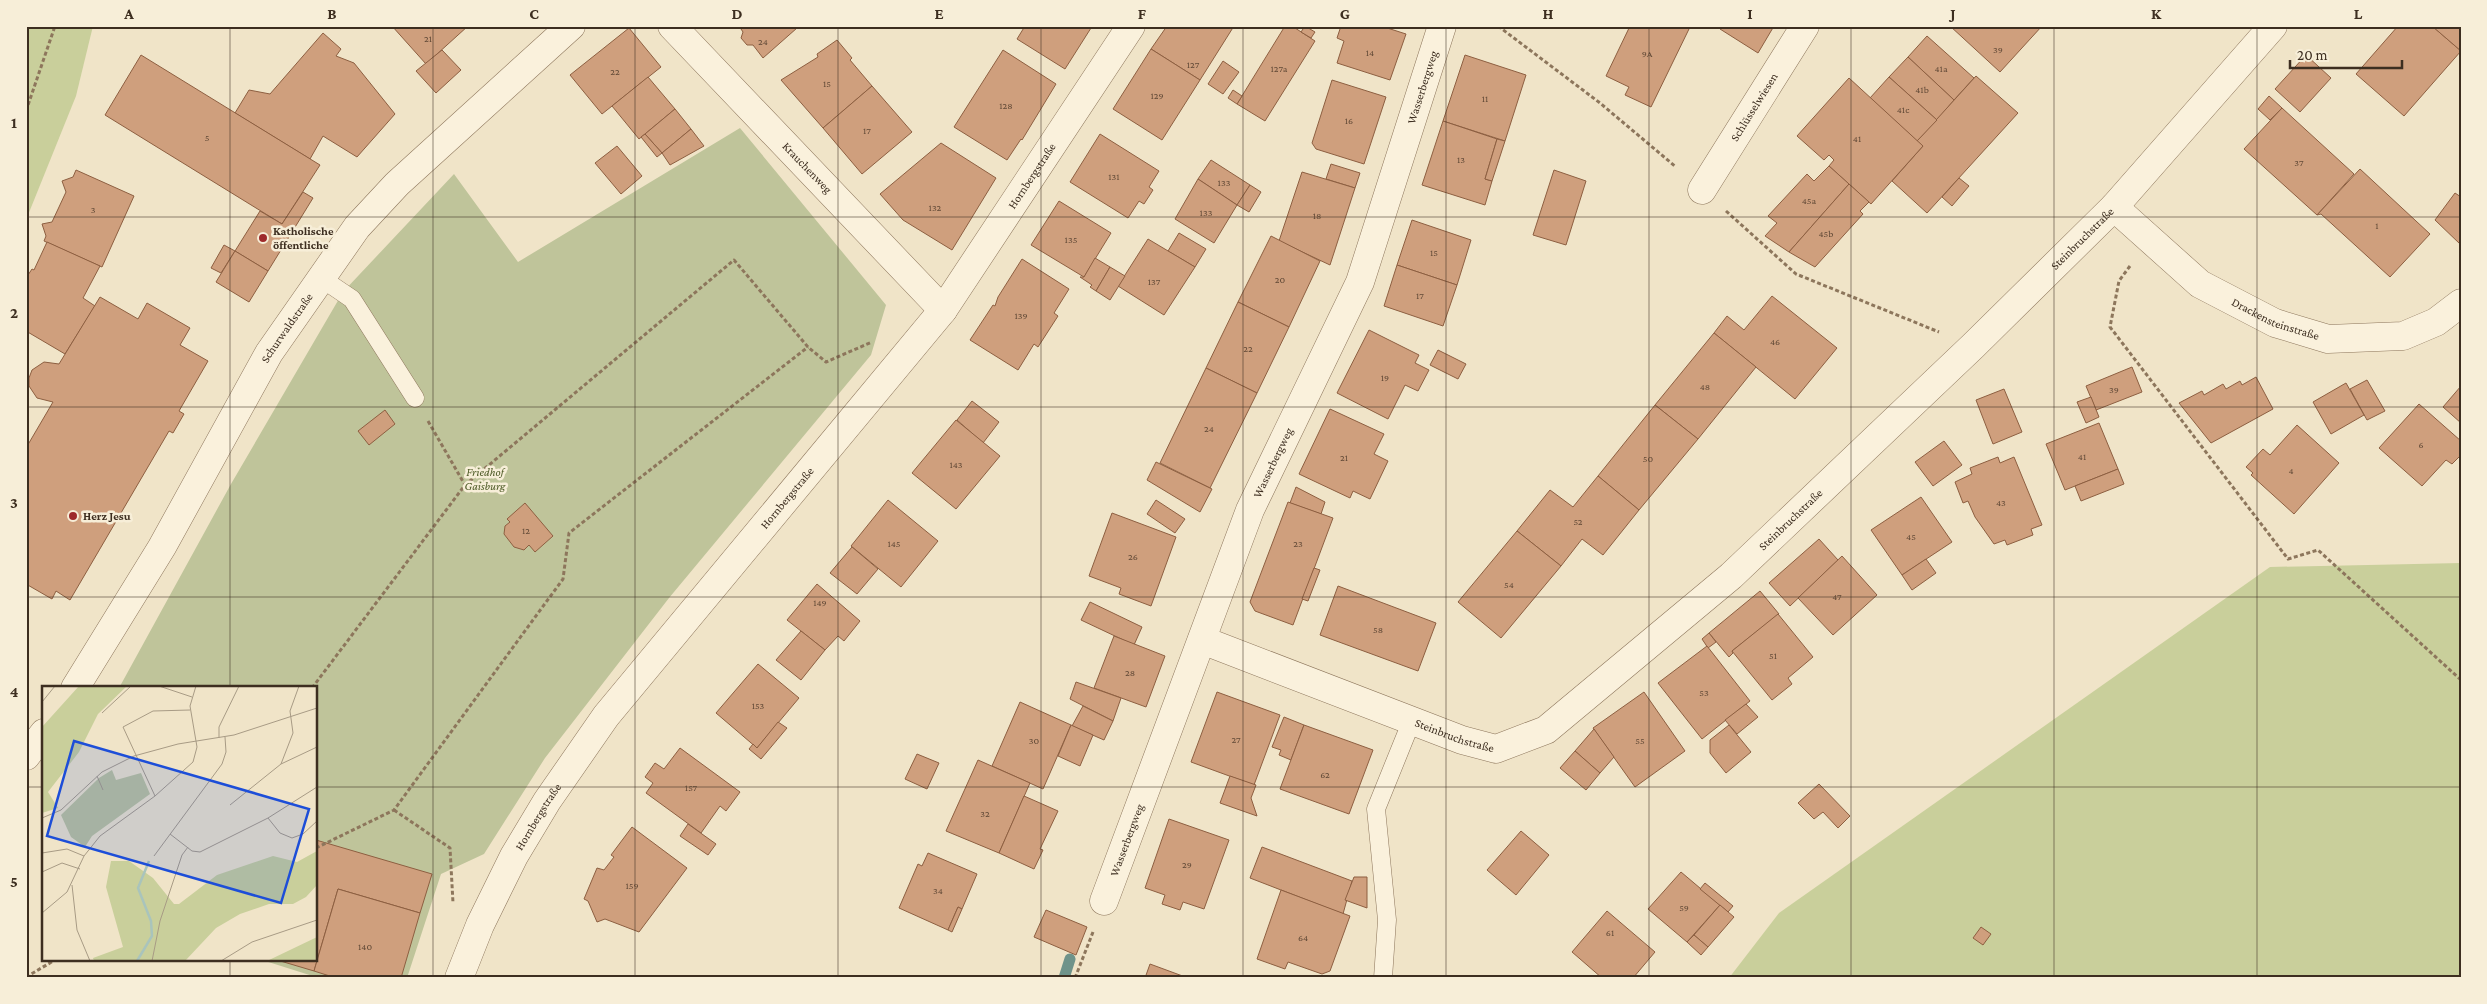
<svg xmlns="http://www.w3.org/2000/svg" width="2487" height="1004" viewBox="0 0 2487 1004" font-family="'Crimson Pro',serif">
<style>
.green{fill:#c9cf9b}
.cemetery{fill:#bfc49a}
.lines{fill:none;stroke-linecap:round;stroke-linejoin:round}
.stream{stroke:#6f938a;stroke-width:11}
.building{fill:#cf9f7d;stroke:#8d5f41}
.lane-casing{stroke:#8d765c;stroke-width:19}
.street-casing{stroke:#8d765c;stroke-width:29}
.path{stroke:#8d765c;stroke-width:3;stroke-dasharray:4 2.5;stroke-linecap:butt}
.lane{stroke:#faf1dc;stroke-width:18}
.street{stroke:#faf1dc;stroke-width:28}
.grid{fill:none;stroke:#3d2e20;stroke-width:1;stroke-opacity:0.55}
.poi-dot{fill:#9e2a2b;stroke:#f7eed8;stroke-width:2}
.labels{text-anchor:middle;stroke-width:5;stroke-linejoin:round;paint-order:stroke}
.number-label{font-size:10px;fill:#624a37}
.street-label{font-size:12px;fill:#3d2e20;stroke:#f7eed8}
.poi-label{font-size:12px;font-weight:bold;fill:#3d2e20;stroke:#f7eed8;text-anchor:start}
.park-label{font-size:12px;font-style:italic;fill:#4d5a26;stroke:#f7eed8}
.inset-river{fill:none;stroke:#a9c4bc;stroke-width:2.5}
.inset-road{fill:none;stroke:#a89b85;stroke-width:1}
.view{fill:#1d4ed8;fill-opacity:0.15;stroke:#1d4ed8;stroke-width:2.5}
.inset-edge{fill:none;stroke:#3d2e20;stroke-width:2.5}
.neatline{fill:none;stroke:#3d2e20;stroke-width:2}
.grid-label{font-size:16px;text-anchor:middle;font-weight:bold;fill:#3d2e20}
</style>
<rect width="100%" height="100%" fill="#f0e4c8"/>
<g class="green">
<path d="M26,26H93L76,96L26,220Z"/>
<path d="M2461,563V978H1729L1779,913L2270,567Z"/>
</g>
<path class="cemetery" d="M740,128L886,305L871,355L669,598L545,758L484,854L441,874L407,978H319L262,960H316V688H119L231,484L343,292L454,174L518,262Z"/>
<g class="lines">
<path class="stream" d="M1064,978L1070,959"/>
</g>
<g class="building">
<path d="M392,26H468L426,64Z"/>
<path d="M739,26H796L797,28L763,58L753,45H747L741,38L743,32Z"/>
<path d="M1025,26H1088L1091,28L1065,69L1017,39Z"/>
<path d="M1167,26H1234L1200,80L1151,49Z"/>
<path d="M1285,26H1292L1315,41L1265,121L1237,104Z"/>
<path d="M1305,26L1315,32L1311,38L1301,32Z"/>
<path d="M1341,26H1381L1406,34L1390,80L1337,63L1344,41L1337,38Z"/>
<path d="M1630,26H1683L1689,29L1651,107L1625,95L1629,87L1606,76Z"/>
<path d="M1722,26H1774L1758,53L1720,29Z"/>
<path d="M1950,26H2042L2000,72Z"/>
<path d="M2398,26H2432L2461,51L2404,116L2356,74Z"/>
<path d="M2432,26H2461V51Z"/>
<path d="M629,28L661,67L602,114L570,75Z"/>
<path d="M323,33L341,49L336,56L354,63L395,114L357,157L323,136L310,159L235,113L249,90L270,94Z"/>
<path d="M1927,36L1974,78L1954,100L1908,57Z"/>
<path d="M837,40L852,58L850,60L872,86L823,128L781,80L818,57L817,54Z"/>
<path d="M1151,49L1200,80L1162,140L1113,109Z"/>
<path d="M442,50L461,70L436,93L416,71Z"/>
<path d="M1003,50L1056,84L1022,140L1021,139L1007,160L954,127Z"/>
<path d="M141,55L320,165L282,224L105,115Z"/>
<path d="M1465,55L1526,75L1505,141L1443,121Z"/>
<path d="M2306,55L2331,78L2300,112L2275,89Z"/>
<path d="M1908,57L1954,100L1937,120L1889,77Z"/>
<path d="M1223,61L1239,72L1223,94L1208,84Z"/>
<path d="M1976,76L2018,113L1927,213L1892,181L1923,146L1917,141Z"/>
<path d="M648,77L675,109L639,139L612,106Z"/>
<path d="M1889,77L1937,120L1917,141L1870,98Z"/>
<path d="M1849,78L1923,146L1871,204L1829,166L1834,160L1829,155L1824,160L1797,136Z"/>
<path d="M1332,80L1386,97L1364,164L1316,149L1312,143Z"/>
<path d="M872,86L912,132L862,174L823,128Z"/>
<path d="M1233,90L1242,96L1237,104L1228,98Z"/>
<path d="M2269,96L2282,108L2270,120L2258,109Z"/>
<path d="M2282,108L2354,174L2317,215L2244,149Z"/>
<path d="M675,109L691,129L662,153L645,134Z"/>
<path d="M1443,121L1497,139L1485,179L1492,181L1485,205L1422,185Z"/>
<path d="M691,129L704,146L670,165L662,153Z"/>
<path d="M645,134L662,153L657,157L641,137Z"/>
<path d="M1100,134L1159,171L1149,187L1153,190L1144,204L1139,201L1128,218L1070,182Z"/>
<path d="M1497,139L1505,141L1492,181L1485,179Z"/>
<path d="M941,143L996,178L952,250L903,220L880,194Z"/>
<path d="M617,146L642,176L621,194L595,163Z"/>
<path d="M1211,160L1250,185L1237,205L1198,179Z"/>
<path d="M1331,164L1360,173L1355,188L1326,179Z"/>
<path d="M1829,166L1849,184L1789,252L1765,236L1777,223L1768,216L1807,174L1814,181Z"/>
<path d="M2360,169L2430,234L2390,277L2321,214L2317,215Z"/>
<path d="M76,170L134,196L102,267L44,241L46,236L42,224L52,222L66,192L62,181L73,177Z"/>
<path d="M1554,170L1586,181L1566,245L1533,235Z"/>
<path d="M1302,172L1355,188L1330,265L1279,241Z"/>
<path d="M1959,178L1969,186L1952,206L1942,197Z"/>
<path d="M1198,179L1237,205L1214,243L1175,219Z"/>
<path d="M1849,184L1869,202L1860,211L1863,214L1815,267L1789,252Z"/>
<path d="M1250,185L1261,192L1249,212L1237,205Z"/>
<path d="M303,192L313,198L268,271L235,251L260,211L282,224Z"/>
<path d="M2455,193L2461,197L2460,244L2435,220Z"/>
<path d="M1059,201L1111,233L1084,277L1031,245Z"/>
<path d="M1412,220L1471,240L1457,285L1397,265Z"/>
<path d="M1179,233L1206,249L1195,267L1168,251Z"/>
<path d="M1271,236L1320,261L1289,327L1238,302Z"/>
<path d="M1148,239L1195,267L1164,315L1118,286Z"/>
<path d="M47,242L100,266L83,298L95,306L65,354L26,331V278L32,269L34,270Z"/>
<path d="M224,245L235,251L221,273L211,268Z"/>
<path d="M235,251L268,271L249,302L216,282Z"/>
<path d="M1095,258L1110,267L1096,291L1090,287L1092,285L1080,277H1084Z"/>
<path d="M1022,259L1069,289L1054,313L1058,316L1038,347L1034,344L1018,370L970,340L993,305L995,306L998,297Z"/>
<path d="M1397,265L1457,285L1443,326L1384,306Z"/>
<path d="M1110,267L1125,276L1110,300L1096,291Z"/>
<path d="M1772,296L1837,348L1795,399L1714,333L1727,316L1744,330Z"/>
<path d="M100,297L138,319L147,303L190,328L180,345L208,361L179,411L184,414L173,433L169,431L70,600L56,591L52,599L26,584V448L53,402L37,398L29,386V378L32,370L44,362L59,364Z"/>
<path d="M1238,302L1289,327L1257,393L1206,368Z"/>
<path d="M1369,330L1419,355L1415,363L1429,370L1418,391L1405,385L1388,419L1337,393Z"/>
<path d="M1714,333L1756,367L1698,439L1655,405Z"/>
<path d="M1438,350L1466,364L1458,379L1430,365Z"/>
<path d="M2132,367L2142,392L2096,410L2086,386Z"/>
<path d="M1206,368L1257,393L1210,488L1160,463Z"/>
<path d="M2256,377L2273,409L2211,443L2179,403L2202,391L2204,395L2223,384L2226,389L2240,381L2242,385Z"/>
<path d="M2367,380L2385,411L2367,420L2350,389Z"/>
<path d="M2346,383L2364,415L2331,434L2313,402Z"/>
<path d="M2461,386V423L2443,407Z"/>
<path d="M2004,389L2022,432L1993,444L1976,400Z"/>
<path d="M2091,397L2099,417L2086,423L2077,402Z"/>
<path d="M972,401L999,422L983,443L957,420Z"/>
<path d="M2419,404L2461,441V455L2452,464L2446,460L2422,486L2379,448Z"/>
<path d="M1655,405L1698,439L1639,510L1598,476Z"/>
<path d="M1330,409L1384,434L1374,454L1388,461L1370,499L1353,491L1350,498L1299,474Z"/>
<path d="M385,410L395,424L369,445L358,431Z"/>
<path d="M956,420L1000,456L956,509L912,473Z"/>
<path d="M2099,423L2118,469L2065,490L2046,444Z"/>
<path d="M2297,425L2339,463L2294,514L2251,475L2253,473L2246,467L2263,449L2270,455Z"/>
<path d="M1944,441L1962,465L1933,486L1915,462Z"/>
<path d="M1998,457L2000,463L2014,457L2042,525L2031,529L2033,535L2007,545L2005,540L1994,544L1975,517L1968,501L1963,503L1955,482L1972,474L1970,468Z"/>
<path d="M1156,462L1212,489L1200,512L1147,480Z"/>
<path d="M2118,469L2124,484L2081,501L2075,486Z"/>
<path d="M1598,476L1639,510L1603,555L1582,539L1561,566L1517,531L1550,490L1573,507Z"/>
<path d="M1296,487L1325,502L1321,514L1290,503Z"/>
<path d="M1921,497L1952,542L1902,575L1871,530Z"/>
<path d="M888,500L938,541L901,587L851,546Z"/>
<path d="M1156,500L1185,519L1175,533L1147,514Z"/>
<path d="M1288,502L1333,518L1293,625L1255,611L1250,602Z"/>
<path d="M525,503L553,536L535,552L529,545L524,550L514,547L504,534L505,526L510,522L507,519Z"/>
<path d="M1112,513L1176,537L1151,606L1119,594L1121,588L1089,576Z"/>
<path d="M1517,531L1561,566L1501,638L1458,602Z"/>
<path d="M1819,539L1838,560L1790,606L1769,583Z"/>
<path d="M852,547L878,569L857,594L830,573Z"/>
<path d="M1842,556L1877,595L1833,635L1798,598Z"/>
<path d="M1926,559L1936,573L1912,590L1902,575Z"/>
<path d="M1314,568L1320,570L1308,601L1302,599Z"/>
<path d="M817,584L860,621L844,641L838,636L825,650L787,620Z"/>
<path d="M1338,586L1436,623L1418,671L1320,635Z"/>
<path d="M1760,591L1779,614L1732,651L1733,653L1729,657L1709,633Z"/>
<path d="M1090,602L1142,627L1134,645L1081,620Z"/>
<path d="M1778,614L1813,657L1788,678L1792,684L1772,700L1732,651Z"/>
<path d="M801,631L825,650L801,680L776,660Z"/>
<path d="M1709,633L1716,642L1708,648L1702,639Z"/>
<path d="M1114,636L1165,656L1146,707L1094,688Z"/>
<path d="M1707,646L1750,701L1702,739L1658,683Z"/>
<path d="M758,664L799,698L757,748L716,713Z"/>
<path d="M1076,682L1121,698L1113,721L1070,699Z"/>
<path d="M1217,692L1280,715L1254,785L1191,762Z"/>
<path d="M1644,692L1685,751L1635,787L1593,728Z"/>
<path d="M1020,702L1071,725L1043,789L992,766Z"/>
<path d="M1746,704L1758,717L1737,734L1725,720Z"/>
<path d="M1083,706L1113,721L1104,740L1072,726Z"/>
<path d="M1284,717L1304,725L1291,760L1279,755L1281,750L1272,747Z"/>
<path d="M778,722L787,728L761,759L749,749L753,744L757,748Z"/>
<path d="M1071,725L1093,735L1080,766L1058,756Z"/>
<path d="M1304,725L1373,750L1349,814L1280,789Z"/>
<path d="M1729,725L1751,752L1726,773L1710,753V740Z"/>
<path d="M1594,729L1614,757L1600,773L1575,751Z"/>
<path d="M680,748L740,792L726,811L720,806L701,833L646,793L653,783L645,777L655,763L664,769Z"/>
<path d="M1575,751L1600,773L1586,790L1560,768Z"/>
<path d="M917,754L939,763L927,789L905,779Z"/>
<path d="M978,760L1030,783L999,853L946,831Z"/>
<path d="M1230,776L1256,785L1251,798L1257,816L1220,803Z"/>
<path d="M1819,784L1850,816L1838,828L1823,812L1814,819L1798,803Z"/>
<path d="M1024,796L1058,811L1040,849L1043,850L1034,869L999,853Z"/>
<path d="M1169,819L1229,840L1204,909L1183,902L1180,910L1162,904L1165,895L1145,888Z"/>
<path d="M688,824L716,844L708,855L680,836Z"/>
<path d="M632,827L687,868L639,932L605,919L597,922L588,901L584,899L597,868L604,870L614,857L611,855Z"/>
<path d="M1521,831L1549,855L1516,895L1487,870Z"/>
<path d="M316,840L432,874L420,913L338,889L314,971L277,960H316Z"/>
<path d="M1262,847L1352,881L1343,914L1250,878Z"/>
<path d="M928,853L977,874L962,909L958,907L948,930L899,908L918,864L922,866Z"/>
<path d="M1681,872L1720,905L1687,942L1648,909Z"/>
<path d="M1354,877H1367V908L1345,900Z"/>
<path d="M1705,883L1733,906L1728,912L1700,889Z"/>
<path d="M338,889L420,913L401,978H336L314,971Z"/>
<path d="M1281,890L1350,916L1330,971L1322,974L1288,962L1285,969L1257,959Z"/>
<path d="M1720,905L1734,917L1708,947L1694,935Z"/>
<path d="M958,907L962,909L952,932L948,930Z"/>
<path d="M1046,910L1087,927L1076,955L1034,937Z"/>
<path d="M1607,911L1655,952L1633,978H1602L1572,952Z"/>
<path d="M1981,927L1991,934L1983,945L1973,938Z"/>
<path d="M1694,935L1708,947L1701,955L1687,942Z"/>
<path d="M1150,964L1188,978H1145Z"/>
</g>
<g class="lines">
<g class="lane-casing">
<g id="lane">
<path d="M321,278L352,299L415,398"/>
<path d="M1383,978L1387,920L1376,809L1412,720"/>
</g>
</g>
<g class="street-casing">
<g id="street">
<path id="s1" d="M672,26L943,310"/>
<path id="s2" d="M1702,190L1805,26"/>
<path id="s3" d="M2114,207L2200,284L2275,323L2328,339L2403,336L2436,322L2461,303"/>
<path id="s4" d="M1202,640L1462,740L1496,749L1546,730L1731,576L1973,346L2114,207L2273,26"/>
<path id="s5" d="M75,688L162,547L269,353L357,227L397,184L571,26"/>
<path d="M26,756L44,733"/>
<path id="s6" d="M1104,901L1250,510L1360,282L1442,26"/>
<path id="s7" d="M459,978L480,925L514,856L547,801L606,716L943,310L1131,26"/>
</g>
</g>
<g class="path">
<path d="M1498,26L1600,103L1676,167"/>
<path d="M26,111L55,26"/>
<path d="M1726,211L1796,274L1939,332"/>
<path d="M2130,266L2119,281L2110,327L2288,559L2318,550L2461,680"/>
<path d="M428,421L465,485"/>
<path d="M312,688L465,485L734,260L808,347L826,362L872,342"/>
<path d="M394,810L450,848L453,903"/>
<path d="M316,848L394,810L563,579L569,533L808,347"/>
<path d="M26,977L55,960"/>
<path d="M1075,978L1093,932"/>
</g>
<use href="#lane" class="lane"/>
<use href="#street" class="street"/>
</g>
<path class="grid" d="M230,26V688M433,26V978M635,26V978M838,26V978M1041,26V978M1243,26V978M1446,26V978M1649,26V978M1851,26V978M2054,26V978M2257,26V978M26,217H2461M26,407H2461M26,597H2461M26,787H44M316,787H2461M230,960V978"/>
<g class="poi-dot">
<circle cx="263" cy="238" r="5"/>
<circle cx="73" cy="516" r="5"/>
</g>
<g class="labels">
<g class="number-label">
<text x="428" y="42">21</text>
<text x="763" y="45">24</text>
<text x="1998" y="53">39</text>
<text x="1370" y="56">14</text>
<text x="1647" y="57">9A</text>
<text x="1193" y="68">127</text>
<text x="1279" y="72">127a</text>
<text x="1941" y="72">41a</text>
<text x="615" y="75">22</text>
<text x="827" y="87">15</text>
<text x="1922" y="93">41b</text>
<text x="1157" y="99">129</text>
<text x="1485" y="102">11</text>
<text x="1006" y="109">128</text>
<text x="1903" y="113">41c</text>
<text x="1349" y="124">16</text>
<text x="867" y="134">17</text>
<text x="207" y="141">5</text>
<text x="1857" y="142">41</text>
<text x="1461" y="163">13</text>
<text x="2299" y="166">37</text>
<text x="1114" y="180">131</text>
<text x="1224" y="186">133</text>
<text x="1809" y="204">45a</text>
<text x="935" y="211">132</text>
<text x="93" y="213">3</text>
<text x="1206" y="216">133</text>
<text x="1317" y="219">18</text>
<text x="2377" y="229">1</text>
<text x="1826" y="237">45b</text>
<text x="1071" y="243">135</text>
<text x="1434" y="256">15</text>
<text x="1280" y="283">20</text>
<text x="1154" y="285">137</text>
<text x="1420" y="299">17</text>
<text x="1021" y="319">139</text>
<text x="1775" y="345">46</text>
<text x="1248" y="352">22</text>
<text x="1385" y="381">19</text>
<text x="1705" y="390">48</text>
<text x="2114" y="393">39</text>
<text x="1209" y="432">24</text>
<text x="2421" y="448">6</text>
<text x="2082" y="460">41</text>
<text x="1344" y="461">21</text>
<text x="1648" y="462">50</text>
<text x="956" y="468">143</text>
<text x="2291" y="474">4</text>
<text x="2001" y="506">43</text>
<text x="1578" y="525">52</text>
<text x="526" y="534">12</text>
<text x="1911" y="540">45</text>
<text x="894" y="547">145</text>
<text x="1298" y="547">23</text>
<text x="1133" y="560">26</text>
<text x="1509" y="588">54</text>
<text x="1837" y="600">47</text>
<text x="820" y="606">149</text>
<text x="1378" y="633">58</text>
<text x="1773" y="659">51</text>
<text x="1130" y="676">28</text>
<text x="1704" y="696">53</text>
<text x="758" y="709">153</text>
<text x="1236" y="743">27</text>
<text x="1034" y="744">30</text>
<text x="1640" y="744">55</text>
<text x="1325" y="778">62</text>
<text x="691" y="791">157</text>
<text x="985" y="817">32</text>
<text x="1187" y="868">29</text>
<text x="632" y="889">159</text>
<text x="938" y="894">34</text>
<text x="1684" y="911">59</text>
<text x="1610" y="936">61</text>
<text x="1303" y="941">64</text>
<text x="365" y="950">140</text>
</g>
<g class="street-label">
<text dy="4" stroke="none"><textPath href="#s6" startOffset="875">Wasserbergweg</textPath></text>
<text dy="4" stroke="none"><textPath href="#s2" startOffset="98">Schlüsselwiesen</textPath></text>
<text dy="4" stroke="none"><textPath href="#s1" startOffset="196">Krauchenweg</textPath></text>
<text dy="4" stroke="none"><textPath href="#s7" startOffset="990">Hornbergstraße</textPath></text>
<text dy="4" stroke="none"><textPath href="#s4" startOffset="1095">Steinbruchstraße</textPath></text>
<text dy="4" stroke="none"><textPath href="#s3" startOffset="199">Drackensteinstraße</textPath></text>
<text dy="4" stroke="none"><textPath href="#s5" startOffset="418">Schurwaldstraße</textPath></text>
<text dy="4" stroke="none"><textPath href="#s6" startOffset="470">Wasserbergweg</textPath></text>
<text dy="4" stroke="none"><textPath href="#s7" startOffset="585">Hornbergstraße</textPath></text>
<text dy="4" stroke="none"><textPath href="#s4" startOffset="690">Steinbruchstraße</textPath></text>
<text dy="4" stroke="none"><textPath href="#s4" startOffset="270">Steinbruchstraße</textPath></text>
<text dy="4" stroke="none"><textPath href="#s7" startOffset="180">Hornbergstraße</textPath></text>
<text dy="4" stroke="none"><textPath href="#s6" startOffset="65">Wasserbergweg</textPath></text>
</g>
<g class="poi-label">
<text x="273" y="235">Katholische<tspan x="273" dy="14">öffentliche</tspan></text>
<text x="83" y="520">Herz Jesu</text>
</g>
<g class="park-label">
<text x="485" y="476">Friedhof<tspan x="485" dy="14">Gaisburg</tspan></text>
</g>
</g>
<g transform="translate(42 686)">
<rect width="275" height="275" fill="#f0e4c8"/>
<path d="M37,0H85L56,28L37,66L6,106L16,122L0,127V41ZM275,165V199L264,211L251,218H227L198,228L174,242L143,275H52L51,272L81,261L64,201L69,175H87L111,192L132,218H137L175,189L231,170L255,176ZM275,251V275H225L273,252Z" fill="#c9cf9b"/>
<path d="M70,84L74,94L99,87L108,108L50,150L43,161L29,151L19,129L57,92Z" fill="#bfc49a"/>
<path class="inset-river" d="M95,275L110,250L109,235L96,202L107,175"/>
<path class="inset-road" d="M117,0L150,11M0,16L13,0M60,27L89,0M177,52V41L197,0M239,78L251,47L248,25L257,0M55,90L61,104M113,110L81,41L111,25L148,24M188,119L239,78L275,61M0,132L19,124L60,86L92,70L136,58L192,49L275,22M226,132L238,147L250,152L261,148L275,135M128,148L150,165L158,166L226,132L275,101M0,167L25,163L42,170M112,170L180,78L184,66L183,51M0,186L20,177L38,183M30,199L35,244L48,275M0,227L25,206L42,170L58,150L113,110L151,76L155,61L148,20L154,0M110,275L118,235L140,169L146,161M179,275L210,256L275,234"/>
<path class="view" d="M32,55L267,123L239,217L5,150Z"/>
<rect width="275" height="275" class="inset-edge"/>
</g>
<rect width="2487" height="1004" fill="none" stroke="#f7eed8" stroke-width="55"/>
<path d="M2290 60v8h112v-8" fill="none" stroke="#3d2e20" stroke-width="2.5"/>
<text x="2297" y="60" font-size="15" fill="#3d2e20" stroke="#f7eed8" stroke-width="4" paint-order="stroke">20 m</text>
<rect x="28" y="28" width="2432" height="948" class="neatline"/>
<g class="grid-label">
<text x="129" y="19">A</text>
<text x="332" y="19">B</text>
<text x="534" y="19">C</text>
<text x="737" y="19">D</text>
<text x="939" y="19">E</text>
<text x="1142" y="19">F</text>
<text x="1345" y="19">G</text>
<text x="1548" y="19">H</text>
<text x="1750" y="19">I</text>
<text x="1953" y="19">J</text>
<text x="2156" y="19">K</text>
<text x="2358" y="19">L</text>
<text x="14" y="128">1</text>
<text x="14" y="318">2</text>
<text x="14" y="508">3</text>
<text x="14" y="697">4</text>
<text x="14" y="887">5</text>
</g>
</svg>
